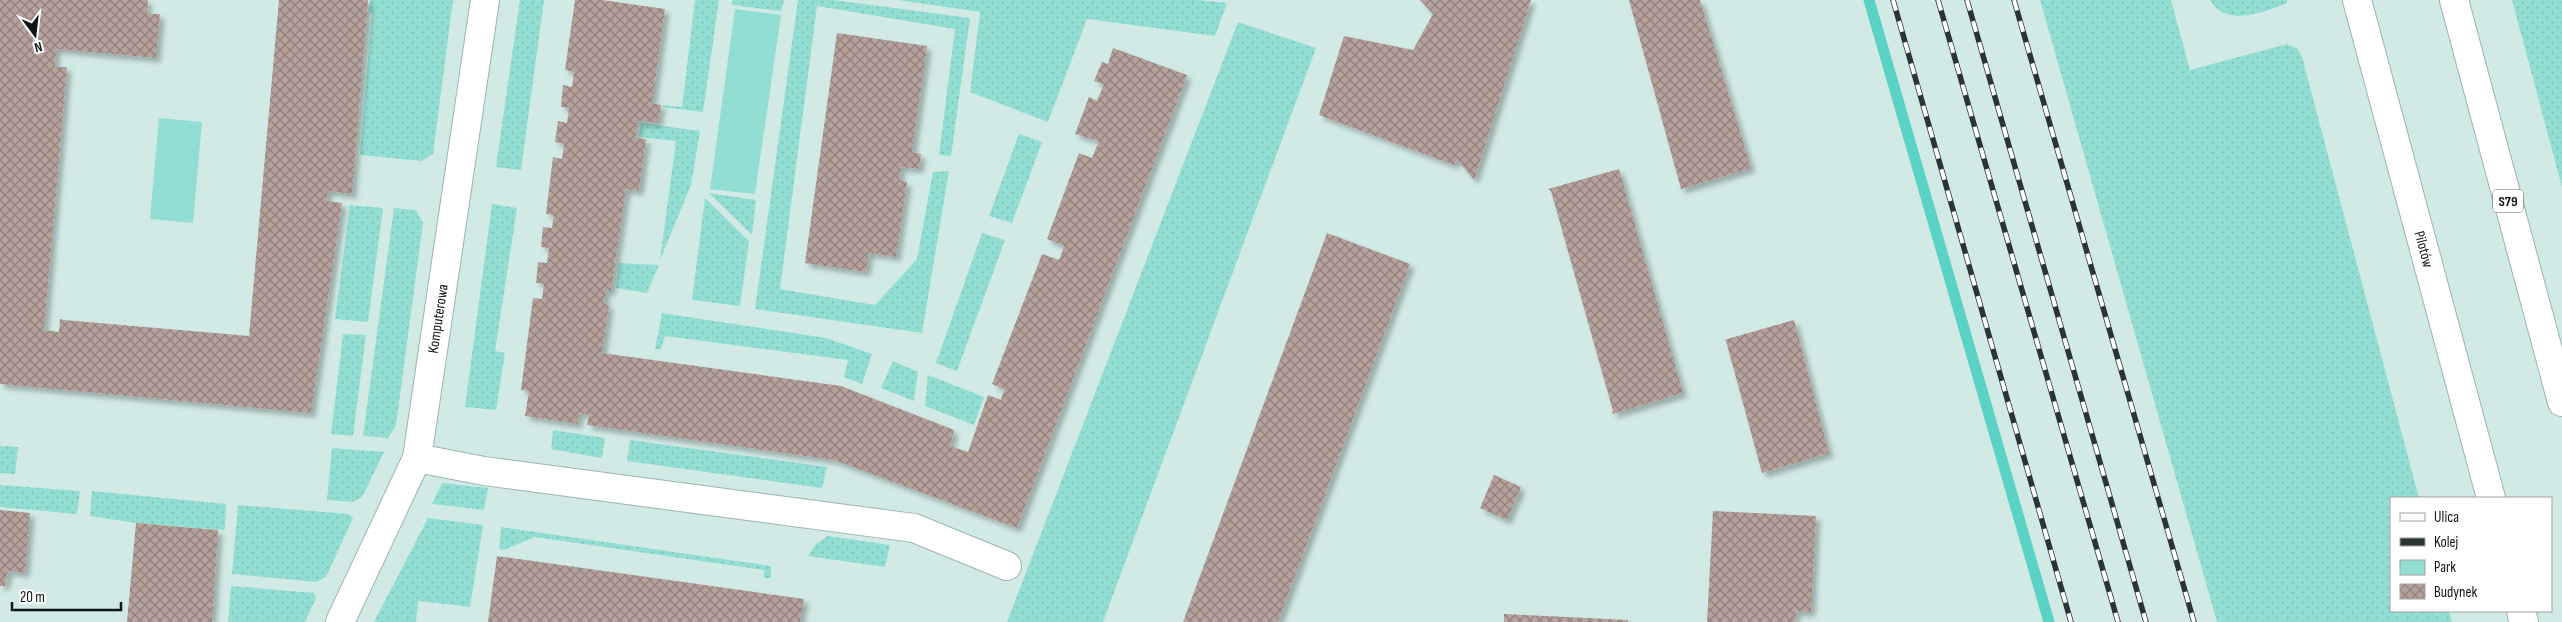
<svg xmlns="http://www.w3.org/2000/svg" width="2562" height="622" viewBox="0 0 2562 622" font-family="'Sofia Sans Condensed',sans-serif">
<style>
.grass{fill:url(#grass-dots)}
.park{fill:#92ded2}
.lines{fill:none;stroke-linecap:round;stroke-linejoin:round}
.stream{stroke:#5ad3c4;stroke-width:11}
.building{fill:url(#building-cross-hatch);filter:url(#shadow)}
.minor-casing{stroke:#9cb3af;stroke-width:30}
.highway-casing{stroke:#9cb3af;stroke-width:30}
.minor{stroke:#fff;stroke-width:28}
.highway{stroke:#fff;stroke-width:28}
.rail-casing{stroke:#2a3432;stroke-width:5.5}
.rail{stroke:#fff;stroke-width:4;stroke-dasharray:11;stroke-linecap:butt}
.labels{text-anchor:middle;stroke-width:4;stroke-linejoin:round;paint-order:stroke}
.shield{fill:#fff;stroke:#565c5b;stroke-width:1}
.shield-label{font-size:14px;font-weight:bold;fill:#0e1615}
.street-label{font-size:15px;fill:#0e1615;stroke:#fff}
</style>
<defs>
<pattern id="grass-dots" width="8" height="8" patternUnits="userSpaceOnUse" patternTransform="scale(1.25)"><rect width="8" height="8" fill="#92ded2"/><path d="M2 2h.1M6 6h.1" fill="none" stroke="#7dbeb3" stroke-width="1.8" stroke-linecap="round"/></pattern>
<pattern id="building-cross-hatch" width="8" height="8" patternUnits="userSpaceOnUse" patternTransform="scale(1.25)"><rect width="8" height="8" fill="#b6a19b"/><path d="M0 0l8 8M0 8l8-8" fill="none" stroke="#92827d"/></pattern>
<filter id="shadow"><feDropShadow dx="4.5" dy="4.5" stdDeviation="2.5" flood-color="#0004"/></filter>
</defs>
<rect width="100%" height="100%" fill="#d2eae6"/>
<g class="grass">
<path d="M370,0H453L433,154L421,161L360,155L372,13L369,12Z"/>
<path d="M520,0H544L521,170L496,167Z"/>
<path d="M695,0H719L703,112L663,107V105L682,107Z"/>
<path d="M733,0H784L781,11L732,5Z"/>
<path d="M798,0H833L970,18L951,156L939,155L955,29L817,6L780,289L875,305L917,259L933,172L949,171L922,333L755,309Z"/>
<path d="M898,0H1198L1227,3L1215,36L1087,19L1048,122L970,92L980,12Z"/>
<path d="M2040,0H2171L2190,70L2287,44L2298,49L2302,57L2419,498H2391V611H2449L2452,622H2217Z"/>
<path d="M2210,0H2287V3C2265,12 2226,28 2210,0Z"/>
<path d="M2512,0H2562V187Z"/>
<path d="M1238,22L1316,48L1103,622H1007Z"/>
<path d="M641,123L700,131L691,185L660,260L676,141L639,137Z"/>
<path d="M1019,134L1042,142L1012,223L989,216Z"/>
<path d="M709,193L756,200L752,235Z"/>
<path d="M705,198L749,241L740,306L692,300Z"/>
<path d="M492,204L517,208L495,351L505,353L496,410L465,407Z"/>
<path d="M350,205L383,208L368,322L335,319Z"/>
<path d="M394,208L416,210L423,223L396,425L388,438L363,436Z"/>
<path d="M982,233L1005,240L957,371L936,363Z"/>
<path d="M619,263L659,265L647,293L616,288Z"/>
<path d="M662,313L826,338L872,354L862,384L844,377L848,360L665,336L661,349H655Z"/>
<path d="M343,334L366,335L353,436L331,434Z"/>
<path d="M893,361L918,372L914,401L881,388Z"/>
<path d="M928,375L984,397L974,425L925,406Z"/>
<path d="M553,430L605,438L602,458L551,449Z"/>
<path d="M630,440L827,467L822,488L627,461Z"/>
<path d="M0,446L18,447L15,474L0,473Z"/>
<path d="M332,448L384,452L362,497L353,502L327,500Z"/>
<path d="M442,483L488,488L484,510L432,504Z"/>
<path d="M0,485L80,491L77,514L0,507Z"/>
<path d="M92,491L226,504L225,530L136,523L90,516Z"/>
<path d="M238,505L349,514L353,518L326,577L316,582L232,574Z"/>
<path d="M428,518L483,525L470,607L418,601L416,622H374Z"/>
<path d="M501,527L771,566V578H764V570L535,537L504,550L499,549Z"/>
<path d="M828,536L890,545L885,567L808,556L816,544Z"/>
<path d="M231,586L314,593L316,598L305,622H228Z"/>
</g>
<g class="park">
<path d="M735,9L781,15L755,194L710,189Z"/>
<path d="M159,118L202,122L193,223L150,219Z"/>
</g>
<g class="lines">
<path class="stream" d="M1869,0L2049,622"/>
</g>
<g class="building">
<path d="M0,0H148L147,14H160L156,58L56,49L55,67H67L44,330L59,332L60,319L64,320L249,336L279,0H368L352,194L328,191L327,201L342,203L311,413L0,384Z"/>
<path d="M575,0H602L665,9L652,103L661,105L658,123L638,121L635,138L646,139L639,191L626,189L611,291L606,290L604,304L609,305L602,353L841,386L954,430L950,446L968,452L988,395L1001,400L1002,396L1005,389L992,384L1042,254L1059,260L1061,255L1064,246L1047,239L1079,153L1092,158L1099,141L1075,134L1089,97L1097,101L1104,84L1094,81L1102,62L1108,64L1113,48L1187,75L1017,528L834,460L587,425L589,415L579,413L578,424L525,416L529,391L521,390L533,298L542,299L544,284L536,283L538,262L547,263L549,248L541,247L543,227L552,228L554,215L546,214L553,157L562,159L564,144L555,142L558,121L567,123L569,108L561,107L563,85L572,87L574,72L565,70Z"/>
<path d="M1420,0H1531L1474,180L1457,159L1454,165L1319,115L1344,36L1413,50L1433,14Z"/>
<path d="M1629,0H1700L1751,168L1681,189Z"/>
<path d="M837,33L927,46L912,152L921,154L919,169L901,167L899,180L907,182L896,257L869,253L866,272L805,263Z"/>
<path d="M1619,169L1683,393L1612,414L1613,411L1551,191L1548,189Z"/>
<path d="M1327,233L1410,264L1278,622H1183Z"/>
<path d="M1794,320L1829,453L1762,473L1726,341L1724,340Z"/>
<path d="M1494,475L1521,487L1507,520L1480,508Z"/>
<path d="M0,510L30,513L25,573L8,571L5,586H0Z"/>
<path d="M1713,511L1816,516L1811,612L1796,611L1795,622H1707Z"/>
<path d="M136,523L218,530L212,622H127Z"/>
<path d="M497,556L804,599L800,622H488Z"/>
<path d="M1504,614L1628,620V622H1504Z"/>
</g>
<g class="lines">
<g class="minor-casing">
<g id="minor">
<path d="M417,458L484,471L914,528L1007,566"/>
<path id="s1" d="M340,622L417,458L485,0"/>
</g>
</g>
<g class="highway-casing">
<g id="highway">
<path id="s2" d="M2357,0L2491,498"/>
<path d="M2454,0L2562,402"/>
<path d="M2521,611L2524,622"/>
</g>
</g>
<use href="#minor" class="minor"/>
<use href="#highway" class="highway"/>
<g class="rail-casing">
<g id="rail">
<path d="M1893,0L2071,622"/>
<path d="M1938,0L2118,622"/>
<path d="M1967,0L2146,622"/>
<path d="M2014,0L2194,622"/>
</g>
</g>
<use href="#rail" class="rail"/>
</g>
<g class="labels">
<rect class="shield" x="2493" y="189.5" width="30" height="23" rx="4"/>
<g class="shield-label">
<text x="2508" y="206">S79</text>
</g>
<g class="street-label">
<text dy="5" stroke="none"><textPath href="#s2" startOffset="258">Pilotów</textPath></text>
<text dy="5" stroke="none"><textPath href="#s1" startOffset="322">Komputerowa</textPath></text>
</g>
</g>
<rect x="2390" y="497" width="162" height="115" fill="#ffffff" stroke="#9fa2a1"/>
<rect x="2400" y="513" width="25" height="8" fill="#ffffff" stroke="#9fa2a1"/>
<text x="2434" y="522" font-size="15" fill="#0e1615">Ulica</text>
<rect x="2400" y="538" width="25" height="8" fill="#2a3432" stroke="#9fa2a1"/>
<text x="2434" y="547" font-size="15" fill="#0e1615">Kolej</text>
<rect x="2400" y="560" width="25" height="15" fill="#92ded2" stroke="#9fa2a1"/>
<text x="2434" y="572" font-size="15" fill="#0e1615">Park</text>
<rect x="2400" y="584" width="25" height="15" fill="url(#building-cross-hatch)" stroke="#9fa2a1"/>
<text x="2434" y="597" font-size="15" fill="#0e1615">Budynek</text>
<g transform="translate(35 35) rotate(165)" stroke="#ffffff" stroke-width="4" paint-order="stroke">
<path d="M0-4L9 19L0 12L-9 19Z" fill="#0e1615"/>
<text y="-8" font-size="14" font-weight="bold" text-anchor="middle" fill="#0e1615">N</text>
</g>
<path d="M12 602v8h109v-8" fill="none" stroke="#0e1615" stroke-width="2.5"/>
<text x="20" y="602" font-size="15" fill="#0e1615" stroke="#ffffff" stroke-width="4" paint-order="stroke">20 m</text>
</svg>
